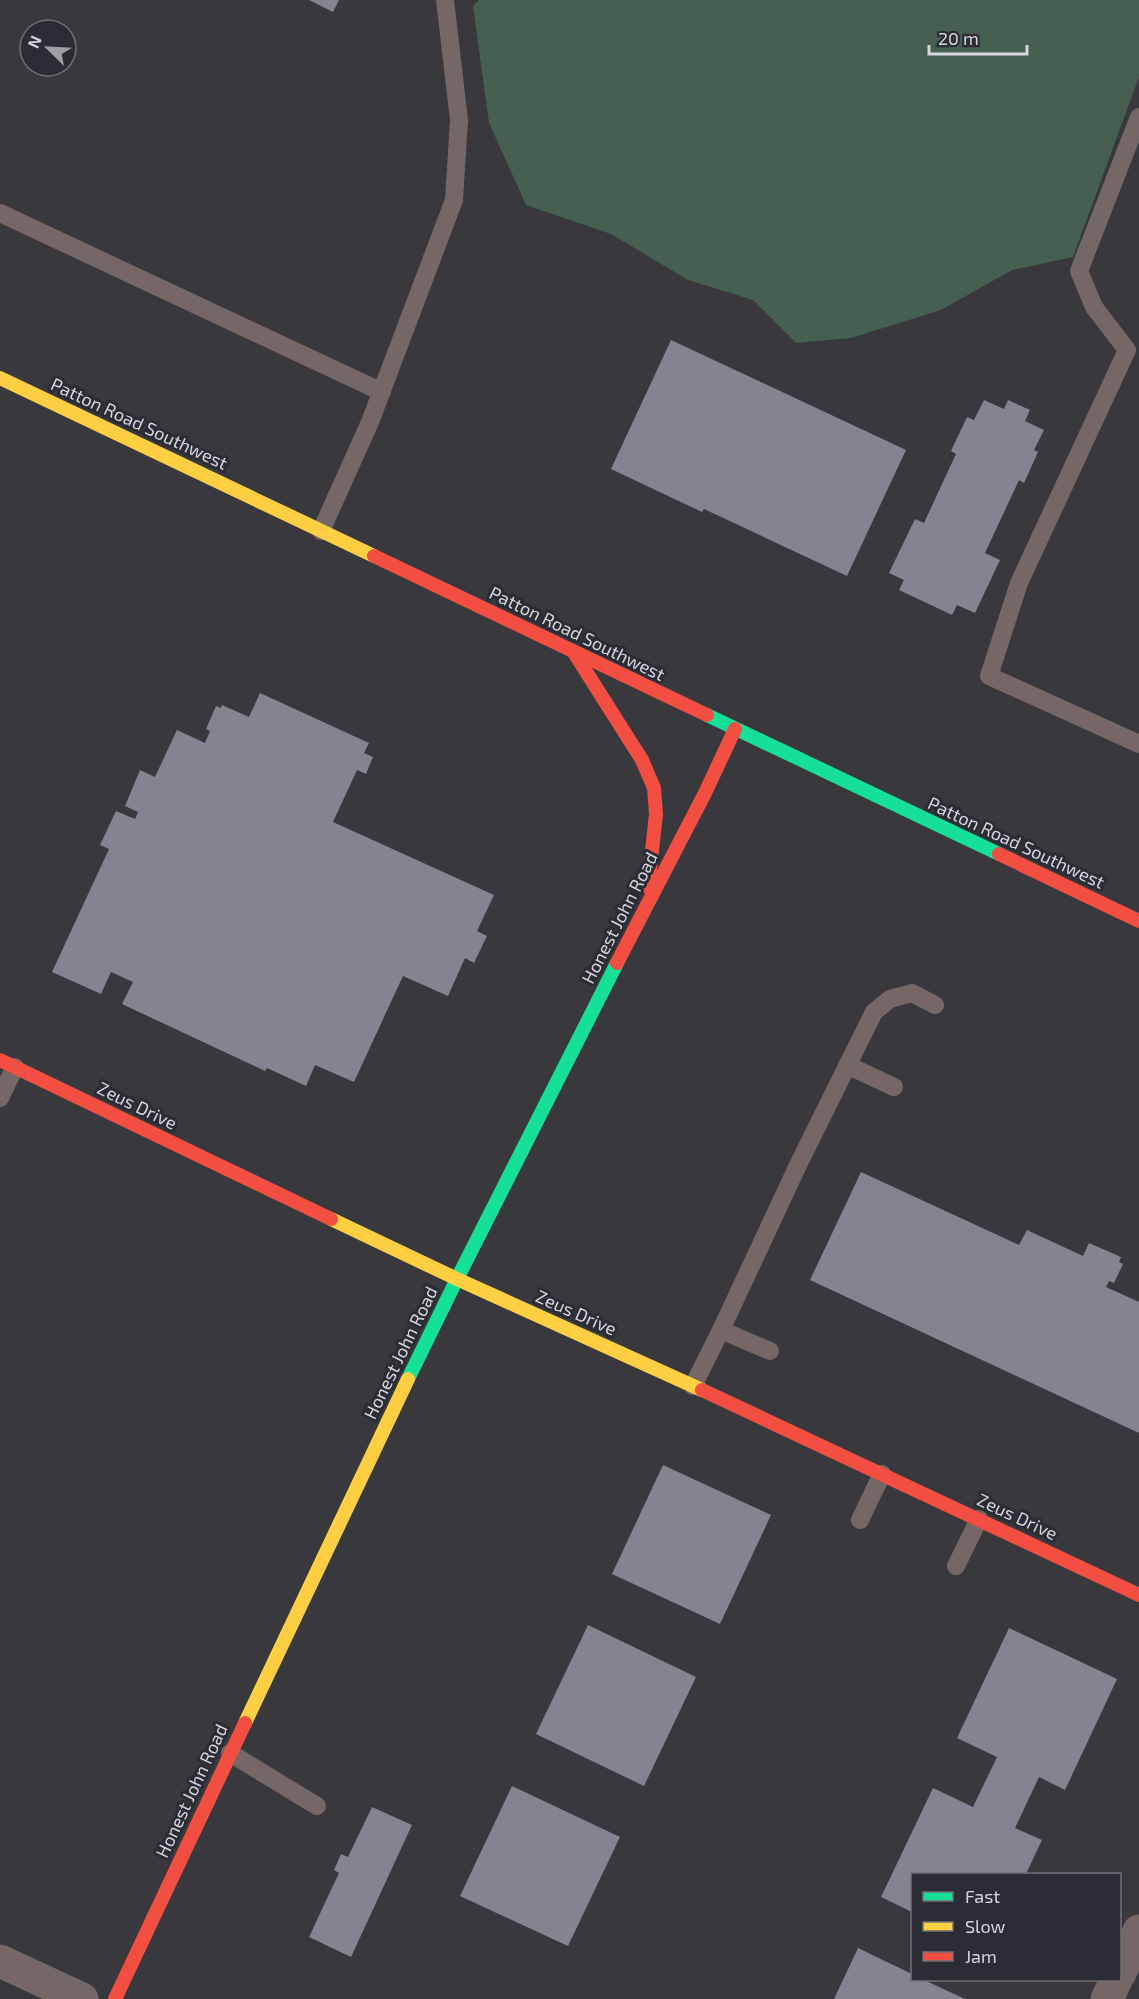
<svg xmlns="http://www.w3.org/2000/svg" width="1139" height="1999" viewBox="0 0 1139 1999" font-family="'Exo 2',sans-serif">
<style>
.green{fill:#455f50}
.building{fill:#858390}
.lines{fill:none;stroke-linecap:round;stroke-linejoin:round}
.lane{stroke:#746766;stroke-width:18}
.street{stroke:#746766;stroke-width:33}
.fast{stroke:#16e098;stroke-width:14}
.slow{stroke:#ffcf43;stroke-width:14}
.jam{stroke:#f24e42;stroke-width:14}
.labels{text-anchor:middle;stroke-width:6;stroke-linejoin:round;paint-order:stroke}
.street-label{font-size:18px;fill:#d5d6dc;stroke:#2c2c35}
</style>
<rect width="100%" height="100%" fill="#38383d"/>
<path class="green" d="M479,0H1139V77L1073,257L1012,270L941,310L851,338L796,343L753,300L688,280L611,234L526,205L489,123L473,6Z"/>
<g class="building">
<path d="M309,0H339L333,12Z"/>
<path d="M671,340L906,450L847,576L704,509L702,512L611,469Z"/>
<path d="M984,400L1004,409L1008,400L1030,410L1025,421L1044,430L1034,450L1038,452L1024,483L1019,480L985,553L1000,560L975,613L957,605L952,615L899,590L904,580L889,573L915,519L924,523L956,454L951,451L967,417L974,420Z"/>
<path d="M260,693L369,743L364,753L373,757L366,774L357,770L333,822L494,895L477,931L487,936L474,963L465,958L448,996L403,976L354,1082L315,1065L306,1086L267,1068L265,1071L122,1004L133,982L111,972L101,994L52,972L109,849L100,845L116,811L135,819L138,812L125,806L140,770L155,777L177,730L205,743L210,731L206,729L216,706L221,708L222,705L249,717Z"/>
<path d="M861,1172L1019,1245L1027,1230L1083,1256L1089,1243L1121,1257L1119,1262L1123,1264L1114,1283L1109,1281L1106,1287L1139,1302V1433L810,1280Z"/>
<path d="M663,1465L771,1515L720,1624L612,1574Z"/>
<path d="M588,1625L696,1677L644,1786L536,1734Z"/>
<path d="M1009,1628L1117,1679L1065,1790L1039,1777L1015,1828L1042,1840L1026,1874H912V1912L881,1897L933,1788L973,1807L997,1757L957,1738Z"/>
<path d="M512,1786L620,1837L568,1946L460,1896Z"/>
<path d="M372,1807L412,1825L351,1957L309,1937L339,1873L334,1870L341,1854L348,1857Z"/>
<path d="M858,1948L912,1974V1980H924L965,1999H834Z"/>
</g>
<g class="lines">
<g class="lane">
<path d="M1139,117L1079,271L1094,307L1127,350L1019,583L989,676L1139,744"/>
<path d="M0,213L382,392"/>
<path d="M321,531L370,422L454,200L459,120L445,0"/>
<path d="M847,1065L894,1087"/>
<path d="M0,1098L15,1067"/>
<path d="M721,1330L770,1351"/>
<path d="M693,1386L721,1330L799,1163L874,1012L890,999L912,993L935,1005"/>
<path d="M860,1520L882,1474"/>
<path d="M956,1566L979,1519"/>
<path d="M230,1753L317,1806"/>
</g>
<g class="street">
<path d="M0,1961L82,1999"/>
<path d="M1120,1973L1139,1931"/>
<path d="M1107,1999L1116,1980"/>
</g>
<g class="fast">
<path d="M707,715L999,854"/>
<path d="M408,1379L457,1279L617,963"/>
</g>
<g class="slow">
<path d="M0,378L374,556"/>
<path d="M331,1219L457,1279L702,1390"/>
<path d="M245,1723L408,1379"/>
</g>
<g class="jam">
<path d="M374,556L707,715"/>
<path d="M573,651L642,760L654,788L656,814L648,887"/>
<path d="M999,854L1139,921"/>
<path d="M617,963L705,793L735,729"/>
<path d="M0,1060L331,1219"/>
<path d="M702,1390L1139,1595"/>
<path d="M115,1999L245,1723"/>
</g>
</g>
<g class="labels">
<g class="street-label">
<text transform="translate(139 424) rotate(25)" y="6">Patton Road Southwest</text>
<text transform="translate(577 634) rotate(26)" y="6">Patton Road Southwest</text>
<text transform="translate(1016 843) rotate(25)" y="6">Patton Road Southwest</text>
<text transform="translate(620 918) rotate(-63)" y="6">Honest John Road</text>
<text transform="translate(137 1106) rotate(26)" y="6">Zeus Drive</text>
<text transform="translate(576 1313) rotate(24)" y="6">Zeus Drive</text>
<text transform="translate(401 1353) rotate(-64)" y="6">Honest John Road</text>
<text transform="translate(1017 1517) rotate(25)" y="6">Zeus Drive</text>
<text transform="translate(192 1791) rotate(-65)" y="6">Honest John Road</text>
</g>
</g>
<rect x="911" y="1873" width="210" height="108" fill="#2c2c35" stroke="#707078" stroke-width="1.5"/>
<rect x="923" y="1892" width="30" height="9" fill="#16e098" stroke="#707078" stroke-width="1.5"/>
<text x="965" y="1903" font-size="18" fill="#d5d6dc">Fast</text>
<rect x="923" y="1922" width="30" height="9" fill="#ffcf43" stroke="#707078" stroke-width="1.5"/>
<text x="965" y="1933" font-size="18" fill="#d5d6dc">Slow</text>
<rect x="923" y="1952" width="30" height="9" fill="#f24e42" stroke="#707078" stroke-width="1.5"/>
<text x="965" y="1963" font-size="18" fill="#d5d6dc">Jam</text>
<g transform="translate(48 48) rotate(294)"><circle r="28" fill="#2c2c35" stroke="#707078" stroke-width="1.5"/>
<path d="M0-4.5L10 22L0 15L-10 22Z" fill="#9e9fa4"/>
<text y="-9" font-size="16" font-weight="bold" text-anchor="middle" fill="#d5d6dc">N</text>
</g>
<path d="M929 45v9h98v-9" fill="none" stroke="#d5d6dc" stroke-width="3"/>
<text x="938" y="45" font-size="18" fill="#d5d6dc" stroke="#2c2c35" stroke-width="4.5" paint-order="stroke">20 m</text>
</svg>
